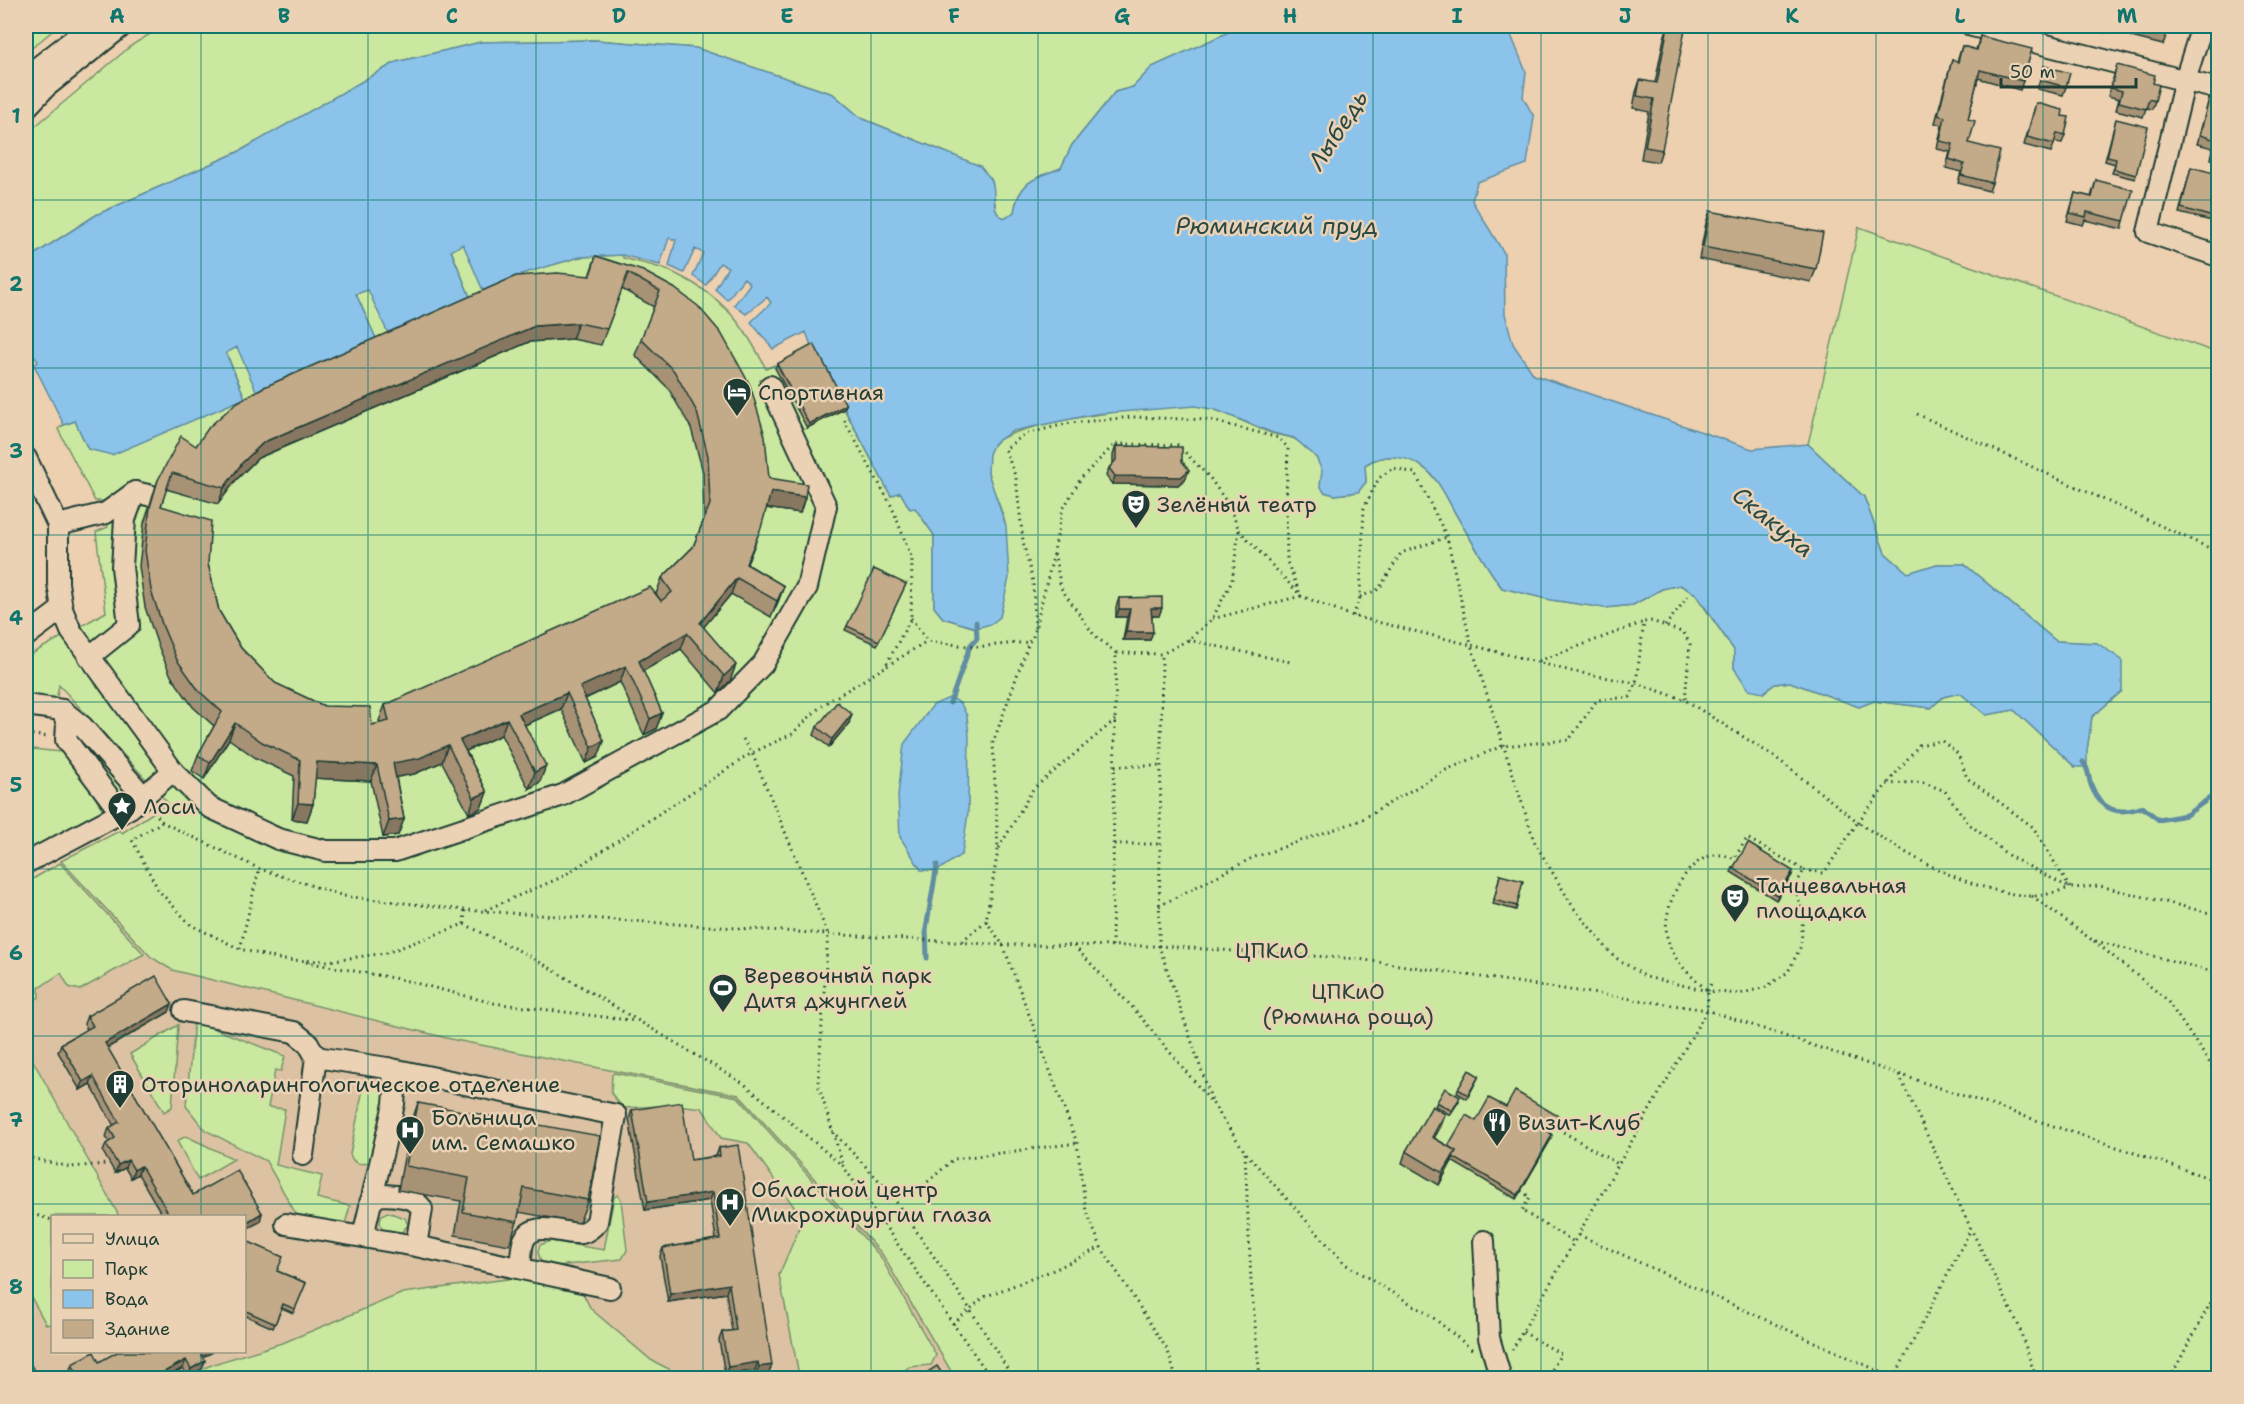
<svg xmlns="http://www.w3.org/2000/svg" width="2244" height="1404" viewBox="0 0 2244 1404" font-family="'Shantell Sans',sans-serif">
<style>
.built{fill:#dcc2a2;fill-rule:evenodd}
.green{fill:#cbe8a0;stroke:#75926a;stroke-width:1.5}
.water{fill:#8cc3ea;stroke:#608da1;stroke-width:1.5}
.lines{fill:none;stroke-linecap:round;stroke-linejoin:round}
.stream{stroke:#608da1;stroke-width:5}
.minor-casing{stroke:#1f3d34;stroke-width:24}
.major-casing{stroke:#1f3d34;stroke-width:28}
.path{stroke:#1f3d34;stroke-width:3;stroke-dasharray:1.5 4.5;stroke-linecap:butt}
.minor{stroke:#ecd2b4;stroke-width:20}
.major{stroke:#ecd2b4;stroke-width:24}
.wall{fill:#a89276;stroke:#1f3d34;stroke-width:1.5;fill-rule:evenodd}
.shaded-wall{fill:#887760;stroke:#1f3d34;stroke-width:1.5}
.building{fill:#c3aa89;stroke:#1f3d34;stroke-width:1.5;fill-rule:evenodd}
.grid{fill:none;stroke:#0f766e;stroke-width:1.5;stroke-opacity:0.55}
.labels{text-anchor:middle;stroke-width:5;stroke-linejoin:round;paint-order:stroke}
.poi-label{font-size:22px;fill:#1f3d34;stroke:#ecd2b4;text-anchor:start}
.park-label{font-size:22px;fill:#284639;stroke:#ecd2b4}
.water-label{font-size:24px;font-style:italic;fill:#2a4a46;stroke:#ecd2b4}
.neatline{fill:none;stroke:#0f766e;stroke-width:2}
.grid-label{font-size:20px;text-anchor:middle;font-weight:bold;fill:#0f766e}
</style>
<rect width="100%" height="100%" fill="#edd0b0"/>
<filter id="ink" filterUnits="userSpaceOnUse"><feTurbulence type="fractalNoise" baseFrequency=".0167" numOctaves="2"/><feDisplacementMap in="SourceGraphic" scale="12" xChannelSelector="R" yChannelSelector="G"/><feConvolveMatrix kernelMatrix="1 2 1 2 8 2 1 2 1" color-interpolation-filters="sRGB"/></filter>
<g filter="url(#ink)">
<path class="built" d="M61,861L151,957L172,970L455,1040L739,1095L882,1254L955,1378H26V881ZM52,1216H244V1352H52Z"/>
<g class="green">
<path d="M26,26H58L26,53Z"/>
<path d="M163,26H1242L1152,67L1133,87L1115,92L1072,145L1061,168C1034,178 1019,182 1014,212L1006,218L1000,217L995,212V203L980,166L861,118L833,94L696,48L595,40L481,42L396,62L240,151L96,215L26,260V134L132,45Z"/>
<path d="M1859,227L2218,353V1378H955L882,1254L739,1095L455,1040L172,970L151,957L61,861L121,830L122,833L168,803L59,685L55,707L26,701V657L106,612L96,532L108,527L103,501H95L58,429L64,425L75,421L88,449L245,398L226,352L237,347L379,345L356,294L368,289L473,304L451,250L464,244L519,288L521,274L580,257L622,255L623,258C640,263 660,266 676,274C722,296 744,324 766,369L774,365L807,428L844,409L891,496L900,491L909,508H915L934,535V607L943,618L976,628C980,612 1007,533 1005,523C1000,499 977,468 993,445C1009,422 1167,403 1197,406C1224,409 1248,426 1274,434C1281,436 1290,436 1296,440C1306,447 1319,457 1322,470C1324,478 1320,484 1324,492L1335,495L1358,492L1366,482L1365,465C1383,454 1403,454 1421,466C1438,476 1448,501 1458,518C1472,542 1486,566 1502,588L1551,600L1605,608L1633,605L1662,589L1680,585L1695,594L1734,650V668L1763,693L1775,684L1790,682L1859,707L1874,701L1931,708L1943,697L1960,693L1986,715L2014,710L2075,767L2087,750L2092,717L2122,691L2097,643L2056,641L1964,564H1937L1908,573L1885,553L1864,497L1808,444Z"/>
<path d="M32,749L61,752L78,769L103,810L26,854V776Z"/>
<path d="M99,750L129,788L118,797L87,759Z"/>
<path d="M60,863L144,954L80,990L69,987L61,973L39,988V997L26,1006V883Z"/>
<path d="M194,1021L285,1056L281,1071L275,1070L268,1107L285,1109L276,1165L322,1176L317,1198L350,1206L345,1224L296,1214L266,1161L205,1130L186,1106Z"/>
<path d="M178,1025L172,1107L164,1112L130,1054Z"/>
<path d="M26,1048L119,1216H52V1325L46,1324L26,1288Z"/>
<path d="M614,1073L738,1097L880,1256L936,1355L931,1365L909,1367L894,1378H805L799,1375L779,1275L803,1219L748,1143L721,1138L702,1108L677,1105L623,1108L611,1093L612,1075Z"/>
<path d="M371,1081H382L389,1088L376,1159C366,1164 354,1168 350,1154L363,1089Z"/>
<path d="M186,1136L234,1159L198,1180L177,1141Z"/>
<path d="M618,1195L621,1200L627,1250L622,1259L556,1266L541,1262L538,1252L540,1245L550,1241L604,1250L614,1197Z"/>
<path d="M387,1212L405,1218L408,1225L399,1235L382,1230L380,1223L381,1216Z"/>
<path d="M529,1276L577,1282L591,1309L651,1360L677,1373L678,1378H178L217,1363L285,1342L403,1293Z"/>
</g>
<g class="water">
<path d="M1242,26H1496L1509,30L1526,72L1523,97L1534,117L1527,164L1477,182L1472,201L1504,253L1505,314L1513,344L1534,375L1752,449L1808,444L1864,497L1885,553L1908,573L1937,564H1964L2056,641L2097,643L2122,660V691L2092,717L2087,750V767H2075L2014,710L1986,715L1960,693L1943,697L1931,708L1874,701L1859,707L1790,682L1775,684L1763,693L1749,690L1734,668V650L1696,594L1680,585L1662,589L1633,605L1605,608L1551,600L1502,588C1486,566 1472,542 1458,518C1448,501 1438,476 1421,466C1403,454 1382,454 1365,465L1366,482L1358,492L1335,495L1324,492L1320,485L1322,471L1316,457L1294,438L1273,433L1216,410L1195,406L1095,414L1013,431L994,443L989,454L988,473L1006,526L1009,578L1000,617L991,624L976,628L943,618L934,607V535L915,508L910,509L900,492L891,496L812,348L806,332L773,349L751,322L771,303L767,297L746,314L734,305L750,284L744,278L727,300L715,289L728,267L720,263L706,285L693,276L703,253L695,249L684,273L669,266L676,240L669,238L660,265L622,255L580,257L521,274L519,288L487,300L463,244L451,251L473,304L391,340L368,290L356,294L379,345L258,395L237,347L226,353L245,398L112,455L88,449L75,421L64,425L34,365L38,362L26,340V260L96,215L240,151L396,62L481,42L595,40L696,48L833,94L861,118L980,166C983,171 990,176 992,181C997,194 989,215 1006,218L1014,212C1019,182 1034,178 1061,168L1072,145L1115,92L1133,87L1152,67Z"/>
<path d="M951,697L961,704L967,716L969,736L968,813L962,854L937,871L921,870L900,837L898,795L904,744L933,705Z"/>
</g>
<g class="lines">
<g class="stream">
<path d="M950,703L970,646L977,638L976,622"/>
<path d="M2083,762C2089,769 2088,777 2091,785C2101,811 2118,816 2142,807L2159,820L2186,815L2218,792"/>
<path d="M927,958L926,929L937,865"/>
</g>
<g class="minor-casing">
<g id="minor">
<path d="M1972,26L2218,89"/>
<path d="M2202,26L2185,80L2148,232L2218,256"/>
<path d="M26,458L58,525V583L62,609L71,631L173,771L209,807L278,839L326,851H395L563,795L718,710L763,664L807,587L826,506L770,386"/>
<path d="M58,525L106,513L135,492L152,496"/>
<path d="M26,636L62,609"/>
<path d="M89,657L129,625L122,567L125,519L135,492"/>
<path d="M26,705L62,710L82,726L144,797"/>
<path d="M62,710L67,724L66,740L121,813"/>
<path d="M26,863L130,808L173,771"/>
<path d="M184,1011L294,1032L308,1043L316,1057L303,1155"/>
<path d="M316,1057L387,1068C398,1078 395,1090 394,1104L363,1236"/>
<path d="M387,1068L616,1115L597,1222C593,1227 589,1231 582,1233C565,1236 535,1218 524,1240C521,1247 521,1260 520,1268"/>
<path d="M370,1203L379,1195C392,1195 416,1196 422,1209L416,1246"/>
<path d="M286,1224L416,1246L610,1288"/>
<path d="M1484,1241L1489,1338L1499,1372L1496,1378"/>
</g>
</g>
<g class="major-casing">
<g id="major">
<path d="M26,79L94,26"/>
<path d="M26,105L44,86L119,26"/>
</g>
</g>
<g class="path">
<path d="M1917,414L2218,552"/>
<path d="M1239,530L1301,596L1353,616L1471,645L1535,843L1573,907L1613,956L1646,977L1708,991L1739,994L1766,987L1788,972L1801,946L1803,916L1795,887L1804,870L1747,838L1734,859C1694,838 1661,903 1667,936C1672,961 1690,975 1708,991L1707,1010L1512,1350"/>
<path d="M1360,597L1379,589L1401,553L1447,537"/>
<path d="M1353,616L1360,597L1364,508L1379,478L1393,468L1415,473L1447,537L1471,645L1571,671L1636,683L1685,700L1775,757L1858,822L1887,784L1922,782L1945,791L1968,823L2009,856L2070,888L2100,886L2218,915"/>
<path d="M911,618L927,641L975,647L1029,642"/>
<path d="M1665,626L1690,594"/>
<path d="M1035,628L1033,582L1023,541L1016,478L1005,449L1025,434L1070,423L1133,417L1210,420L1279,438L1288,448L1286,501L1287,562L1301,596L1212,619"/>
<path d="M1188,640L1290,662"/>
<path d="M1116,653L1094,635L1061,588L1054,551L1062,511L1081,478L1115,444L1178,445L1210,478L1228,504L1239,530L1232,581L1212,619L1188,640L1162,654"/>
<path d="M1539,661L1644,622"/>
<path d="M887,666L927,641"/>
<path d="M26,734L49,737"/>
<path d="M743,739L752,753L828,934L818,1084L843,1165"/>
<path d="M1115,766H1161"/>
<path d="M154,811L162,822"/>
<path d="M1114,844H1160"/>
<path d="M999,848L1033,789L1115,720"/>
<path d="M1804,870L1824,873L1858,822C1907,856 1968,891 2030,896C2042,897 2058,891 2070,888L2033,827L1967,778L1958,754L1942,741L1919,745L1887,784"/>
<path d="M2032,896L2092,940L2218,973"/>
<path d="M1159,906L1252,858L1361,820L1446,770L1502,746L1569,740L1597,700L1630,697L1636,683L1644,622L1652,621L1684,633L1690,644L1685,700"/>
<path d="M485,910L562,877L752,753L792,734L821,706L885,667L911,618L912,559L892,507L843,418"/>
<path d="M986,921L1003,945L1077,1143L1086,1211L1101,1247L1168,1351L1176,1378"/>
<path d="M464,924L465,910"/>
<path d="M962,941L986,921L998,850L993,743L1029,642L1033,637L1054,553"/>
<path d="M2094,941L2166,999L2214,1069L2218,1079"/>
<path d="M1074,946L1134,1009L1213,1104L1245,1152L1345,1264L1431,1316L1473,1350"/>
<path d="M1112,946L1116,653L1162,654L1159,946L1213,1104"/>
<path d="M240,949L259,869"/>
<path d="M306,962L404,980L493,1003L636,1021"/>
<path d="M1708,991L1712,981"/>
<path d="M1899,1075L1971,1229L2018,1324L2036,1378"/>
<path d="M1553,1126L1618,1164"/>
<path d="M832,1131L888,1190L970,1309L1013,1378"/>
<path d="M1245,1153L1251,1281L1260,1378"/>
<path d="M26,1157L70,1167L106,1164"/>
<path d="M889,1190L917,1191L954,1159L1077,1143"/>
<path d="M1521,1191L1530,1197L1522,1211L1574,1242"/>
<path d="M26,1212L52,1220"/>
<path d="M1579,1235L1894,1378"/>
<path d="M2211,1306L2214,1327V1378"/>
<path d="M953,1324L984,1297L1056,1269L1101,1247"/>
<path d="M1523,1332L1561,1354L1547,1378"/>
<path d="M991,1378L843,1166L743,1083L528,955L464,924L386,953L328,961L283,960L240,949L191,925L159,891L132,840L162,822L260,869L344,896L465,910L828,934L1003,945L1159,946L1358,959L1707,1010L2218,1181"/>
<path d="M1894,1378L1971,1229"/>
<path d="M2170,1378L2218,1289"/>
</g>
<use href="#minor" class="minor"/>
<use href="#major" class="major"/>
</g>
<g class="wall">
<path d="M1668,26L1662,150L1658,162L1641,159L1649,112L1633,108L1636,92L1640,80L1655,83L1664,38Z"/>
<path d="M2076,26H2109L2106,33Z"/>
<path d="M2134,26H2181L2178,33L2168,30L2163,45L2131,37Z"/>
<path d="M1980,36L2023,81L2020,90L1978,78L1968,119L1969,143L1992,183L1989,191L1958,183L1961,172L1946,168L1950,152L1937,149L1942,125L1935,123L1952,60L1957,62L1962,46L1976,50Z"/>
<path d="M2117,65L2153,83L2155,101L2152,109L2146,108L2143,117L2116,110L2119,99L2108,96Z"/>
<path d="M2044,66L2066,87L2063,95L2037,89Z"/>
<path d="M2209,99L2218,101V161L2211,159L2213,148L2197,144Z"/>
<path d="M2036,103L2062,116L2065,135L2062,143L2055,142L2051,152L2024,145Z"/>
<path d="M2115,123L2136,175L2135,179L2112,173L2115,164L2105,161Z"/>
<path d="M2190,171L2213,217L2212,221L2179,213Z"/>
<path d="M2096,180L2124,221L2122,229L2085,220L2083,225L2067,221L2075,193L2091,197Z"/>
<path d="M1710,211L1816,269L1811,282L1699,259L1706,223Z"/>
<path d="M596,256L674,288L769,478L805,497L800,513L766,508L755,544L747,564L784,586L778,602L771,617L731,594L703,627L730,681L718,693L681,649L643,671L662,713L656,729L644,735L620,682L585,699L604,741L598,757L586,763L561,709L525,725L540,782L529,789L501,735L466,751L487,792L481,808L469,814L442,762L414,774L396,777L404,819L398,835L383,837L371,781L315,778L313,804L307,821L292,819L294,776L256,758L229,739L204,779L192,771L198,755L214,726L193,707L171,676L157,643L145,607L139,566L144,523L158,480L196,446L589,276ZM622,289L654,307L635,355L668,388L691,428L703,472L704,519L693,547L662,578L656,594L661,601L385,705L379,721L380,723L372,725L324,706L275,683L241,648L219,611L208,564L161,506L166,489L218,504L236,480L258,458L529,342L572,339L601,345Z"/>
<path d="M777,364L844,409L807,428L775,368Z"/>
<path d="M1116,446L1182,461L1186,478L1178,485L1112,484L1106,476L1109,468L1113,463V455Z"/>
<path d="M906,584L877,645L845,630L847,626Z"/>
<path d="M1119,598L1159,616H1152L1150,640H1123L1127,617H1116V607Z"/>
<path d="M849,723L829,747L814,735L817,727Z"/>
<path d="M1733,868L1793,871L1792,875L1776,900L1731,872Z"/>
<path d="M1500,875L1517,906L1516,910L1493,904Z"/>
<path d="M169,1012L107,1048L193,1195L260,1222L163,1216L138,1174L131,1178L125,1168L115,1173L103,1152L106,1144L109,1142L106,1137L109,1128L114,1126L90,1084L80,1090L58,1052L61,1044L87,1029L84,1024L87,1016Z"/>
<path d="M1479,1076L1467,1099L1457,1093L1458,1089Z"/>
<path d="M1459,1101L1450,1115L1435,1106L1437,1102Z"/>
<path d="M418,1103L588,1200L579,1223L519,1212L517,1222L509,1245L455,1235L461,1201L398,1190L410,1126Z"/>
<path d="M1506,1107L1557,1120L1549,1133L1551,1139L1516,1199L1452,1161L1439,1185L1402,1163L1406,1151L1445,1114L1441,1126L1434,1138L1448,1146L1476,1121Z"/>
<path d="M632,1110L691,1160L716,1156L719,1148L769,1373L756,1375L755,1370L725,1375L719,1340L722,1332L732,1331L726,1293L668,1302L660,1256L663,1248L716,1239L710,1200L645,1210L629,1119Z"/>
<path d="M244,1253L277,1271L306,1283L293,1313L282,1308L273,1328L244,1315Z"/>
<path d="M203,1357L202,1369L188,1377L183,1368L165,1378H73L69,1372L72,1364L99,1362Z"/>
</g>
<g class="shaded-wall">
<path d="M578,323L572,339L529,342L258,458L236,480L218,504L224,488L242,463L264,442L535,326Z"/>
<path d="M846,405L844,409L807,428L809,424Z"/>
<path d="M1189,470L1186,478L1178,485L1112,484L1115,476Z"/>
<path d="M771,492L805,497L800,513L765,508Z"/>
<path d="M737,578L731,594L694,639L700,623Z"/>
<path d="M784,586L778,602L771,617L777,601Z"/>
<path d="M1151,608H1162L1159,616H1148Z"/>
<path d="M1119,609H1130L1127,617H1116Z"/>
<path d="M1126,632H1153L1150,640H1123Z"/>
<path d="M687,633L681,649L633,677L639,661Z"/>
<path d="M736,665L730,681L718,693L724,676Z"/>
<path d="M626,666L620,682L574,704L580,687Z"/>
<path d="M567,693L561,709L513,730L519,714Z"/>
<path d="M662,713L656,729L644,735L650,719Z"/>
<path d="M852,714L849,723L829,747L832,739Z"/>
<path d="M507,719L501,735L455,756L460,740Z"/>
<path d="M235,723L229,739L204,779L210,763Z"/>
<path d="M604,741L598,757L586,763L592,747Z"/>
<path d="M448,745L442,762L414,774L387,779L393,763Z"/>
<path d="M317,762L377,765L371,781L311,778Z"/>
<path d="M546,766L540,782L529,789L535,772Z"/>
<path d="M487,792L481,808L469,814L474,798Z"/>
<path d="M298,803L313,804L307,821L292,819Z"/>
<path d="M404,819L398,835L383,837L389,821Z"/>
<path d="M1793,871L1792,875L1776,900L1778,896Z"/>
<path d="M172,1004L169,1012L102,1051L105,1043Z"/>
<path d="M93,1076L90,1084L80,1090L83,1082Z"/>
<path d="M1445,1114L1441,1126L1428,1149L1432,1137Z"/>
<path d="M1552,1135L1551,1139L1516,1199L1518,1195Z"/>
<path d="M1456,1151L1451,1163L1439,1185L1443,1173Z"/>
<path d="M128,1160L125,1168L115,1173L118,1165Z"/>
<path d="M141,1166L138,1174L131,1178L134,1170Z"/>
<path d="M713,1192L710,1200L645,1210L648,1202Z"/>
<path d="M262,1213L260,1222L244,1230V1224Z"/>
<path d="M729,1284L726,1293L668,1302L670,1294Z"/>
<path d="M200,1352H213L197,1360Z"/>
<path d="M186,1360L183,1368L165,1378H153Z"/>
<path d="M205,1361L202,1369L188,1377L191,1369Z"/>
<path d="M758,1362L755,1370L725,1375L728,1367Z"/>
<path d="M772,1365L769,1373L756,1375L759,1367Z"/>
<path d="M36,1374L34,1378H27Z"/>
</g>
<g class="building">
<path d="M1668,26L1685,29L1662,150L1645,147L1654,99L1637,96L1640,80L1657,83Z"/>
<path d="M2138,26H2170L2168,33Z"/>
<path d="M1980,36L2032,49L2023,81L1980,70L1968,119L1975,121L1969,143L2000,151L1992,183L1961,175L1964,164L1949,159L1953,144L1940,141L1945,117L1938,115L1952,60L1958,62L1962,46L1977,50Z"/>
<path d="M2117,65L2155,75L2153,83L2159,85L2155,101L2149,99L2146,109L2119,102L2122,91L2111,88Z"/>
<path d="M2044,66L2070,73L2066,87L2040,80Z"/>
<path d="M2209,99L2218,101V152L2214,150L2216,140L2200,135Z"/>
<path d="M2036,103L2063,110L2062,116L2069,117L2065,135L2057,133L2054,144L2027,137Z"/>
<path d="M2116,119L2148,127L2136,175L2114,169L2116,159L2107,157Z"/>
<path d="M2191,167L2218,174V196L2213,217L2181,208Z"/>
<path d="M2096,180L2133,190L2124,221L2087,212L2086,217L2070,213L2075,193L2092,197Z"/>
<path d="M1710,211L1823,233L1816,269L1703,247Z"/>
<path d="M596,256L643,271L674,288L698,306L721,333L750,385L765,436L769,478L807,484L805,497L771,492L761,528L746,564L784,586L777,601L737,578L700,623L736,665L724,676L687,633L639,661L662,713L650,719L626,666L580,687L604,741L592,747L567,693L519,714L546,766L535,772L507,719L460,740L487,792L474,798L448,745L420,758L393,763L404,819L389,821L377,765L317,762L313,804L298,803L300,760L262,742L235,723L210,763L198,755L222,712L199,691L177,660L163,627L151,590L145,550L150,507L158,480L181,436L196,446L209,427L236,403L262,388L516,276L557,273L590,276ZM628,273L660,291L641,339L674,371L697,412L708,456L710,504L693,547L662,578L672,592L661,601L650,587L385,705L389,721L372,725L370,707L324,706L275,683L241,648L219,611L208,564L211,521L161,506L172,473L224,488L242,463L264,442L535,326L578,323L607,329Z"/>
<path d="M814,344L846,405L809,424L777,364Z"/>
<path d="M1116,446L1182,447V461L1189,470L1181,477L1115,476L1109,468L1116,460Z"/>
<path d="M874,569L906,584L879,641L847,626Z"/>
<path d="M1162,597V608H1151L1153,632H1126L1130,609H1119V598Z"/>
<path d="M837,702L852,714L832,739L817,727Z"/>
<path d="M1748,843L1793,871L1778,896L1733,868Z"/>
<path d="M1500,875L1523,881L1517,906L1494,900Z"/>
<path d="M156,976L172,1004L105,1043L193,1195L237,1170L262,1213L244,1224V1216H162L168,1213L141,1166L134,1170L128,1160L118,1165L106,1144L115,1138L109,1128L119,1122L93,1076L83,1082L61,1044L93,1026L87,1016Z"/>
<path d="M1469,1070L1479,1076L1468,1095L1458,1089Z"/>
<path d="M1445,1088L1460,1097L1452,1111L1437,1102Z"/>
<path d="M1515,1091L1558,1116L1549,1132L1552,1135L1518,1195L1453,1157L1456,1151L1448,1146L1466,1115L1476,1121L1489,1098L1506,1107Z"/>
<path d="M682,1102L691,1160L720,1156L719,1148L738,1145L772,1365L759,1367L758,1362L728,1367L722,1332L736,1330L729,1284L670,1294L663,1248L720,1239L713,1192L648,1202L632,1110Z"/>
<path d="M418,1103L600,1136L588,1200L524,1188L517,1222L463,1212L469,1178L406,1166Z"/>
<path d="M1432,1106L1445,1114L1432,1137L1456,1151L1443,1173L1406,1151Z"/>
<path d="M249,1242L283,1257L277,1271L306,1283L295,1309L283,1304L275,1324L244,1310V1253Z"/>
<path d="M94,1352L99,1362L117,1352H201H200L205,1361L191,1369L186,1360L153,1378H80L72,1364Z"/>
<path d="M26,1356L36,1374L27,1378H26Z"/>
<path d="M937,1366L945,1378H918Z"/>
</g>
</g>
<path class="grid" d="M201,26V1216M368,26V1378M536,26V1378M703,26V1378M871,26V1378M1038,26V1378M1206,26V1378M1373,26V1378M1541,26V1378M1708,26V1378M1876,26V1378M2043,26V1378M26,200H2218M26,368H2218M26,535H2218M26,702H2218M26,869H2218M26,1036H2218M26,1204H2218M201,1352V1378"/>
<defs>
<g id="hotel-pin" transform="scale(1.5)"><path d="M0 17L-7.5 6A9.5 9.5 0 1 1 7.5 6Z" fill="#1f3d34" stroke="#ecd2b4"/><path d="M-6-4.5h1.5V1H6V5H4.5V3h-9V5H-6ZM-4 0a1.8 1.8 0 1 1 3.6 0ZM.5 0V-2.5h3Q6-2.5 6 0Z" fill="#fff"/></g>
<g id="theatre-pin" transform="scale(1.5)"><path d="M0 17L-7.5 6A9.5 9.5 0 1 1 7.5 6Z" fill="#1f3d34" stroke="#ecd2b4"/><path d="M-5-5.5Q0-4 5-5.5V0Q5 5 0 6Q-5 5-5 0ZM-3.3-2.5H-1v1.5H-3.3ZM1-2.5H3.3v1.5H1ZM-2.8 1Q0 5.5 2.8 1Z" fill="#fff"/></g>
<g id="sight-pin" transform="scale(1.5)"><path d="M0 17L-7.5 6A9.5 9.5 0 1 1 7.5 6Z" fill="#1f3d34" stroke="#ecd2b4"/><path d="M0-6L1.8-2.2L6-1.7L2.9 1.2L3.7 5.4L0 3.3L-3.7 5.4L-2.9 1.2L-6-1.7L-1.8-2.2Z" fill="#fff"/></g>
<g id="stadium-pin" transform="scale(1.5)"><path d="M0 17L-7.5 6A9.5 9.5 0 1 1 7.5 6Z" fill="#1f3d34" stroke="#ecd2b4"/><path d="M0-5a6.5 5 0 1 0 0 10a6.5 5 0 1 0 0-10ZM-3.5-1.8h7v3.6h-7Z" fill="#fff"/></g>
<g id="building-pin" transform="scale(1.5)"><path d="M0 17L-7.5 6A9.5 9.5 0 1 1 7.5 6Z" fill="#1f3d34" stroke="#ecd2b4"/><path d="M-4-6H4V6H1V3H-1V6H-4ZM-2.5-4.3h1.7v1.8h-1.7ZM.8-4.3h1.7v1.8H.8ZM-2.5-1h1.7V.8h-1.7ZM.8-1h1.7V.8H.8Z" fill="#fff"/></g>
<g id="restaurant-pin" transform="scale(1.5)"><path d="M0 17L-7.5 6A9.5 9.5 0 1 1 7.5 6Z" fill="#1f3d34" stroke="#ecd2b4"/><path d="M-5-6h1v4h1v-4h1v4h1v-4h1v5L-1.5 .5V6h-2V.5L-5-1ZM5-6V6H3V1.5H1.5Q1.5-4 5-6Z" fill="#fff"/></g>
<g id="hospital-pin" transform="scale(1.5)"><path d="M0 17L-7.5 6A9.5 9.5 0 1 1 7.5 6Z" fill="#1f3d34" stroke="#ecd2b4"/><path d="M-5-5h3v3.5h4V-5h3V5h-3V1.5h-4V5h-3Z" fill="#fff"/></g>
</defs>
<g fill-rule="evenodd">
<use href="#hotel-pin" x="737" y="392"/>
<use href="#theatre-pin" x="1136" y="504"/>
<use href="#sight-pin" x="122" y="806"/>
<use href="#theatre-pin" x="1735" y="898"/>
<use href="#stadium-pin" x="723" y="988"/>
<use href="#building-pin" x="120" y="1084"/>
<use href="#restaurant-pin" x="1497" y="1122"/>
<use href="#hospital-pin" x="410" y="1130"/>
<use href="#hospital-pin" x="730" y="1202"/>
</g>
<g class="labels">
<g class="poi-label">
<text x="758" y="400">Спортивная</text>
<text x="1157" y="512">Зелёный театр</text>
<text x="143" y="814">Лоси</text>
<text x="1756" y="893">Танцевальная<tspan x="1756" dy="25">площадка</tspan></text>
<text x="744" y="983">Веревочный парк<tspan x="744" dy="25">Дитя джунглей</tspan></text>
<text x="141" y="1092">Оториноларингологическое отделение</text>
<text x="431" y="1125">Больница<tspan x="431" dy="25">им. Семашко</tspan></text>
<text x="1518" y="1130">Визит-Клуб</text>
<text x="751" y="1197">Областной центр<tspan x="751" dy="25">Микрохирургии глаза</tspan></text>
</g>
<g class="park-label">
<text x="1272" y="958">ЦПКиО</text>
<text x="1348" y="999">ЦПКиО<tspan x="1348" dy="25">(Рюмина роща)</tspan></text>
</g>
<g class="water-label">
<text transform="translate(1338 130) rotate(-57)" y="8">Лыбедь</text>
<text x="1277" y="234">Рюминский пруд</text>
<text transform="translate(1773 522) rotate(39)" y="8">Скакуха</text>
</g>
</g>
<rect width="2244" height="1404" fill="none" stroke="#ecd2b4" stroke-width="66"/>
<rect x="51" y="1215" width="195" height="138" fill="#ecd2b4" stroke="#9a9681" stroke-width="1.5"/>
<rect x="63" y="1234" width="30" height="9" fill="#ecd2b4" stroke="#9a9681" stroke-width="1.5"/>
<text x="105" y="1245" font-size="18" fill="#1f3d34">Улица</text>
<rect x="63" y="1260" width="30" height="18" fill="#cbe8a0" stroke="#9a9681" stroke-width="1.5"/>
<text x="105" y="1275" font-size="18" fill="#1f3d34">Парк</text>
<rect x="63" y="1290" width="30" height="18" fill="#8cc3ea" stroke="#9a9681" stroke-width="1.5"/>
<text x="105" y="1305" font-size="18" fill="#1f3d34">Вода</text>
<rect x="63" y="1320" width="30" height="18" fill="#c3aa89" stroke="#9a9681" stroke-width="1.5"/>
<text x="105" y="1335" font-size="18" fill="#1f3d34">Здание</text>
<path d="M2001 78v9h135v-9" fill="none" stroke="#1f3d34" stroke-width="3"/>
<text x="2010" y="78" font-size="18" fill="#1f3d34" stroke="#ecd2b4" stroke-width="4.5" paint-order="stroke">50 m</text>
<rect x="33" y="33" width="2178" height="1338" class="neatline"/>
<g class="grid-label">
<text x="117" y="23">A</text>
<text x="284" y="23">B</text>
<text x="452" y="23">C</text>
<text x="619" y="23">D</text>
<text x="787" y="23">E</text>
<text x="954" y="23">F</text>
<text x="1122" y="23">G</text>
<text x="1290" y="23">H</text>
<text x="1457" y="23">I</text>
<text x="1625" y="23">J</text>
<text x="1792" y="23">K</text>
<text x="1960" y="23">L</text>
<text x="2127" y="23">M</text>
<text x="16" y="123">1</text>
<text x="16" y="291">2</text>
<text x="16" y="458">3</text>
<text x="16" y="625">4</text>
<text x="16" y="792">5</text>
<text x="16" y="960">6</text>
<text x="16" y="1127">7</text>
<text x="16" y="1294">8</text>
</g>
</svg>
